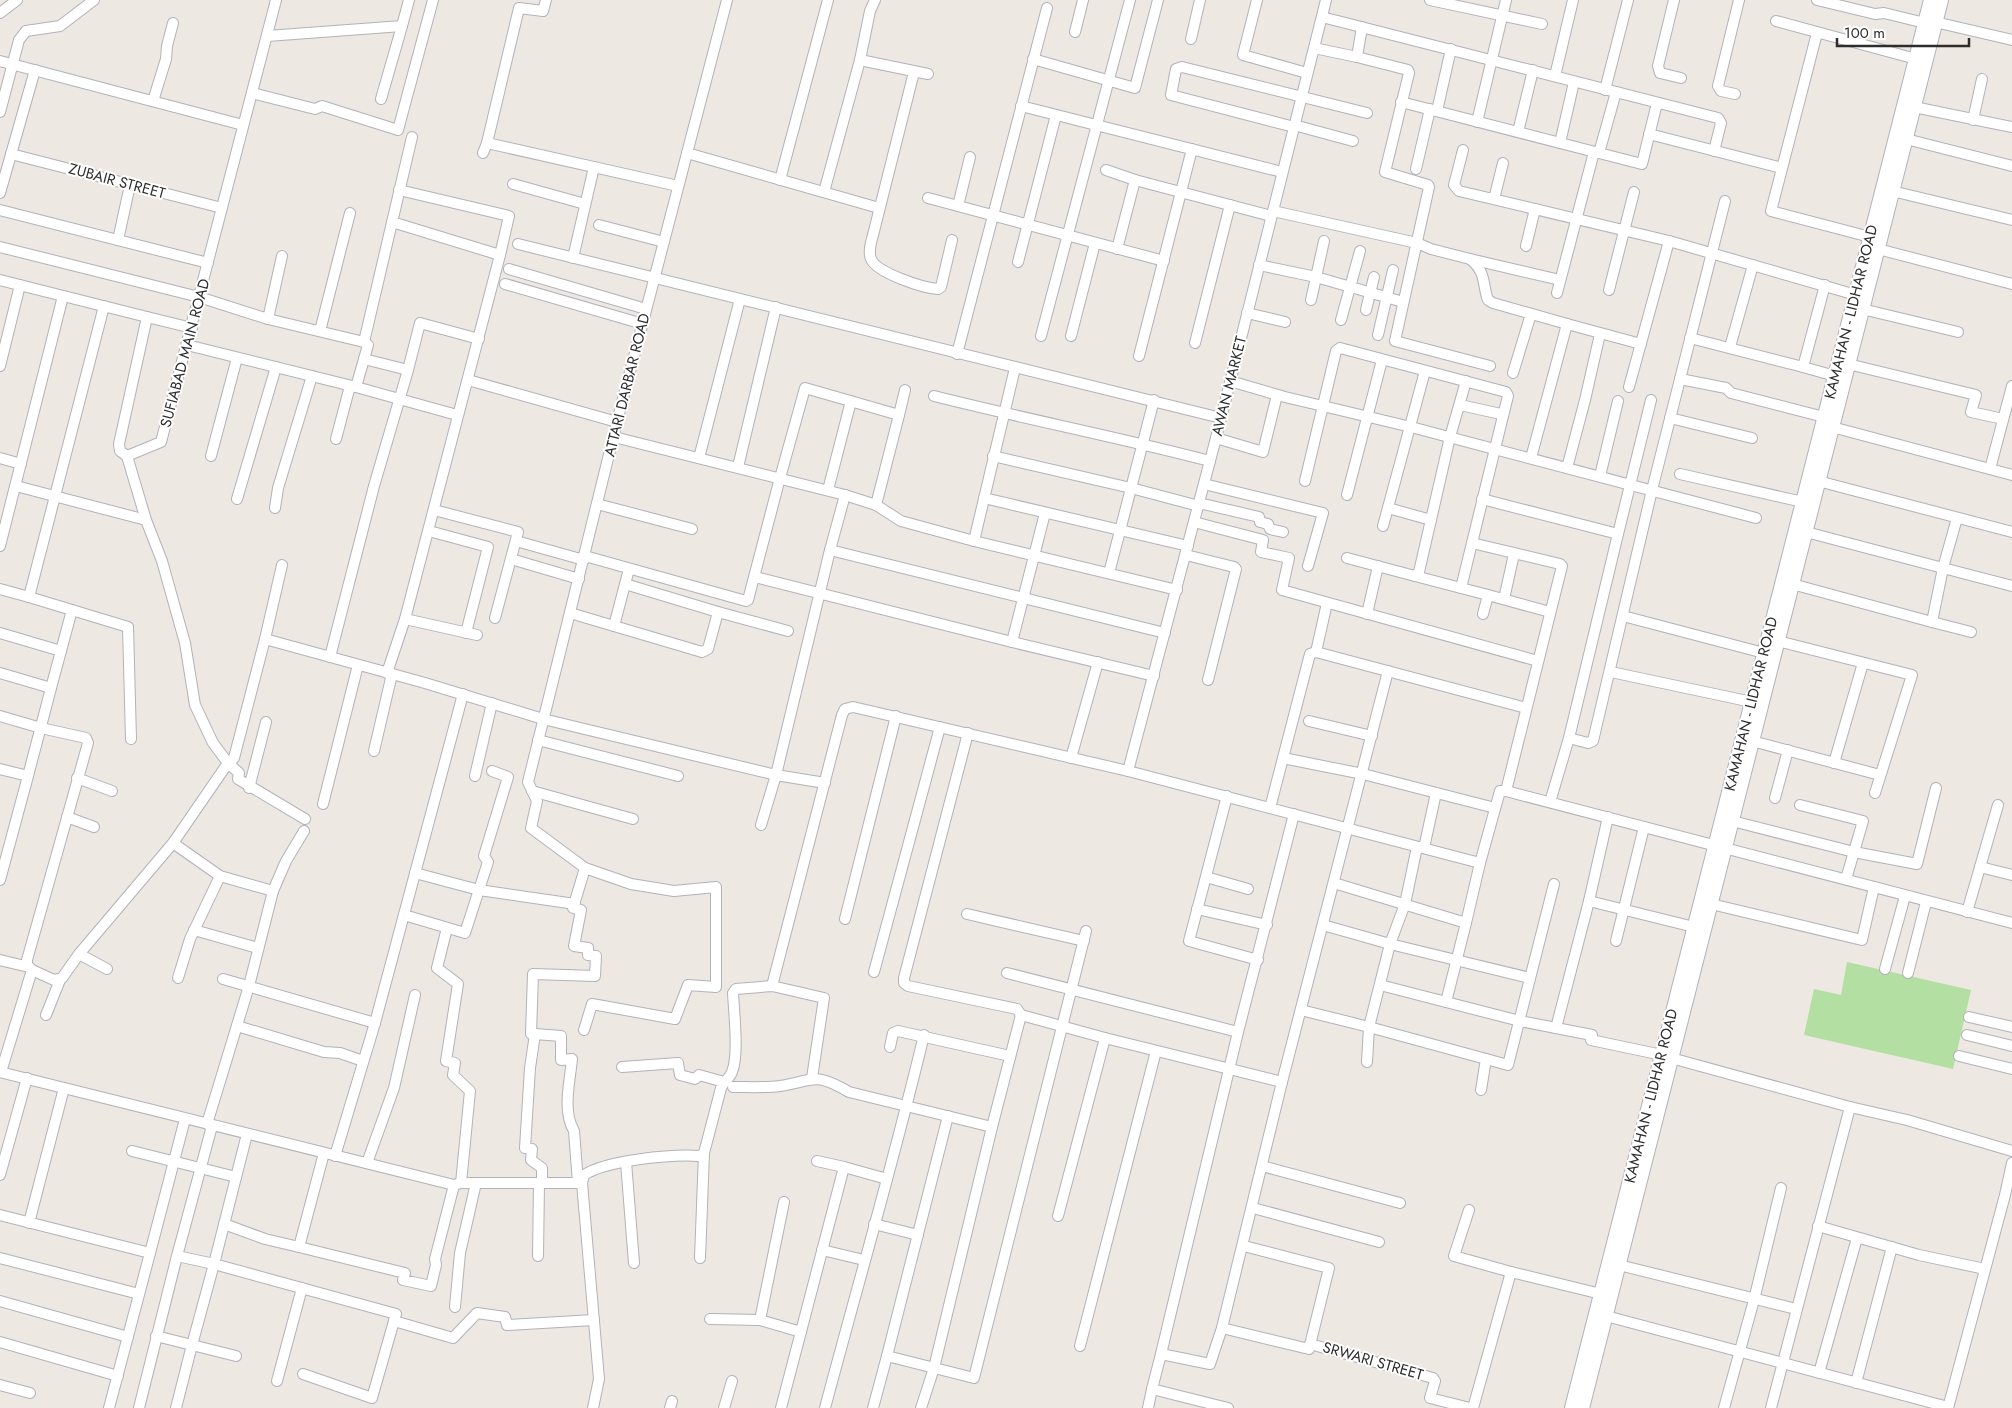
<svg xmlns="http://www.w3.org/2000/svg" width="2012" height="1408" viewBox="0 0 2012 1408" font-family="Jost,sans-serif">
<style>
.grass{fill:#b4dfa2}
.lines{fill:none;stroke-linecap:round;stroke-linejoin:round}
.minor-casing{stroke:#b1b2bc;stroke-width:12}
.secondary-casing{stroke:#b1b2bc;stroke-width:16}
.minor{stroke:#fff;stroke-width:10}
.secondary{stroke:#fff;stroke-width:14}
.labels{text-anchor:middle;stroke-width:4;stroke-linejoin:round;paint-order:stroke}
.street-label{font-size:15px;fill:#2d2d2d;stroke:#fff}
</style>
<rect width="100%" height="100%" fill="#ede8e1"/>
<path class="grass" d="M1847,962L1971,990L1953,1069L1804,1035L1814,989L1841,995Z"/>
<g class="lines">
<g class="minor-casing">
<g id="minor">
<path d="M276,0L161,442L127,456L146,520L162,561L185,643L195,705L213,743L228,763L239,773L238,779L305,819"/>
<path d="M1257,0L1243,55L1307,73"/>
<path d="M1430,0L1542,24"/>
<path d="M1674,0L1658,66L1660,73L1681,78"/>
<path d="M1817,0L1875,14L1884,13L1925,23"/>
<path d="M0,13L17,0"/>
<path d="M1322,17C1454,50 1586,85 1718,118L1721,123L1714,151"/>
<path d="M1776,21L1916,59"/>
<path d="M1935,22L2012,40"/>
<path d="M1362,27L1357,57L1408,70L1409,73L1385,172L1428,185L1429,187L1395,341L1490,366"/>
<path d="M1075,32L1083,0"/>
<path d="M1817,33L1771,211L1870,237"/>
<path d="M267,36L402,26L409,0"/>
<path d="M1191,39L1200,0"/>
<path d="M1314,48L1357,57"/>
<path d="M1033,59L1135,88L1158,0"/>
<path d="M860,60L928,74"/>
<path d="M0,61L243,125"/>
<path d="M914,72L873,235C871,242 868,252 871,259C877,273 923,288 938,289L941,287L952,240"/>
<path d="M1555,76L1573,0"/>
<path d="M1605,90L1628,0"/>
<path d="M252,93L315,109L322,106L398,130L433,0"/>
<path d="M1735,94L1721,91L1718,86L1739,0"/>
<path d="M381,99L402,26"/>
<path d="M153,101L166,59L167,46L173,23"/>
<path d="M1401,102L1599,153L1616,92"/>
<path d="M1021,106L1282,172"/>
<path d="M1914,107L2012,127"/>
<path d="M1437,111L1451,49"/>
<path d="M0,112L19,40L26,31L60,26L94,0"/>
<path d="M1973,120L1982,79"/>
<path d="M1477,122L1506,0"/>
<path d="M1294,125L1353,141"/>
<path d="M1294,127L1171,95L1176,69L1182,67L1367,113"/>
<path d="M1518,132L1533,70"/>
<path d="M1649,134L1782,168"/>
<path d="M1906,139L2012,166"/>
<path d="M487,143L519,8L543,11L546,0"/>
<path d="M1560,143L1574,82"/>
<path d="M1463,150L1454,185L1459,191L1669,241L1856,295"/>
<path d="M483,153L487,143L678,186"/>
<path d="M687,153L879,208"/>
<path d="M1599,153L1642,164L1657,103"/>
<path d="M11,154L222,208"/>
<path d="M1416,169L1430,109"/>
<path d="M1106,170L1135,180L1271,216"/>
<path d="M780,180L828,0"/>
<path d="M513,184L585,204"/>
<path d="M399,190L509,216L500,255"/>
<path d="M1892,191L2012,220"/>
<path d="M824,192L860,60L870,11L875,0"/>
<path d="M0,193L35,70"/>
<path d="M928,198L1164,261"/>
<path d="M1494,199L1503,163"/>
<path d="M958,206L970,157"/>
<path d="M0,210L208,263"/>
<path d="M1273,211L1417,243L1431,249L1470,259C1487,273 1482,284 1488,300L1493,303L1567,324"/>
<path d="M599,225L664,242"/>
<path d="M118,240L130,185"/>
<path d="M518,244L1221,418"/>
<path d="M1526,246L1535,209"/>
<path d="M0,247L199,297L268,319L282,256"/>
<path d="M1117,249L1135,180"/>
<path d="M1878,249L2012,284"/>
<path d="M573,258L594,167"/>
<path d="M1470,259L1560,280"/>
<path d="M1018,262L1056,115"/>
<path d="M1259,265L1316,277L1403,302"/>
<path d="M509,269L646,309"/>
<path d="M0,280L147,317"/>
<path d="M505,284L643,324"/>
<path d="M1825,285L1803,367L1835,376"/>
<path d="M1609,290L1634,192"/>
<path d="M1557,293L1594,152"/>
<path d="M1311,300L1324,241"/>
<path d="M104,306L29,597L128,627L131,739"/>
<path d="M1862,309L1958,332"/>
<path d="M1366,310L1374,277"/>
<path d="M1247,313L1285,322"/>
<path d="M268,319L364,342L412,137"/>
<path d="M1341,320L1360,251"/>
<path d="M320,331L350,213"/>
<path d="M1378,335L1393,270"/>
<path d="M1041,336L1130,0"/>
<path d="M1071,336L1095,243"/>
<path d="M1690,338L1803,367"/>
<path d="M1195,343L1230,205"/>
<path d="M187,345L356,387L368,345L364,342"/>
<path d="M1730,347L1753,265"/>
<path d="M957,354L1047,8"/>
<path d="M1139,356L1192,149"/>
<path d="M364,359L408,370L420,323L479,339"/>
<path d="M1848,364L1976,395L1971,412L2003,419"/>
<path d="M0,366L20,285"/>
<path d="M1513,373L1531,314"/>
<path d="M1680,379L1726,388L1731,393L1824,417"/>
<path d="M468,380L617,422"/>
<path d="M1230,381L1285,397L1411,427L1756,518"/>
<path d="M356,387L457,415"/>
<path d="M1629,387L1669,241"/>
<path d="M934,396C1025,419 1118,437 1210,461"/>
<path d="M1460,405L1501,414L1503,416L1461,588L1488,595L1483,614"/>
<path d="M1670,418L1752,438"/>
<path d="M1832,427L2012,475"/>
<path d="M614,437L845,495L876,505L901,521L974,541L1177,590"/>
<path d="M1216,438L1263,452L1277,395"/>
<path d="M336,439L350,386"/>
<path d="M127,456L120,451L119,444L147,317L192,328"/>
<path d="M211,456L237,358"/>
<path d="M993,456L1131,488L1199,506"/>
<path d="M0,458L21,464"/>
<path d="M699,458L740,299"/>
<path d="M1531,458L1567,324L1641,344"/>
<path d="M738,467L776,307"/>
<path d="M1567,468L1585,400L1600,334"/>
<path d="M1990,469L2012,386"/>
<path d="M1680,474L1803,502"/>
<path d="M1600,476L1618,401"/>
<path d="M1305,481L1336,351L1340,348L1506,392L1508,396L1503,416"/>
<path d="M1818,481L2012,532"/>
<path d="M1204,484L1323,513L1308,566"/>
<path d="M16,486L146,520"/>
<path d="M828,490L851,401"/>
<path d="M845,495L830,550L1165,633"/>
<path d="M1347,495L1382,360"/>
<path d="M984,498L1188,546"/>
<path d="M237,499L276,367"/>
<path d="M1482,499L1618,534L1651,400"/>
<path d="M1199,503L1259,517L1260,522L1268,524L1270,529L1283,532"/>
<path d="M597,504L692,529"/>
<path d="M876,505L899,415"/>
<path d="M275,508L278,488L312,376"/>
<path d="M1388,508L1431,520"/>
<path d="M434,510L518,532L495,618"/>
<path d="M1194,522L1263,540L1261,552L1289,558L1282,590L1538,661"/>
<path d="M1383,526L1425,371"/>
<path d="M429,531L488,547L466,633"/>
<path d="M1806,532L1943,568L1957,518"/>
<path d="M516,541L584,560"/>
<path d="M974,541L1015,368"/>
<path d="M1472,543L1560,564L1562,566L1506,791"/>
<path d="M0,546L63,296"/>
<path d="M1186,555L1234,567L1236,569L1208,680"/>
<path d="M585,556L746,601L748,600L780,478L805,388L899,415L905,390"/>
<path d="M1347,558L1415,576L1419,572L1450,437L1466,381"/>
<path d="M511,559L579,579"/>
<path d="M1109,573L1154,400"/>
<path d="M1415,576L1461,588"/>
<path d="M755,577L1012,642L1154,676"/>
<path d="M625,584L718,612L788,631"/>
<path d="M1792,584L1932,622L1943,568L2012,586"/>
<path d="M0,589L29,597"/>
<path d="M1488,595L1550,612"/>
<path d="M1504,599L1514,554"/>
<path d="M570,613L702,652L708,649L718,612"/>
<path d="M1367,614L1378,566"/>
<path d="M1623,616L1764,653"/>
<path d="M405,619L477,635"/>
<path d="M1932,622L1971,632"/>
<path d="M614,626L629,569"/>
<path d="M0,633L61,651"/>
<path d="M265,639L282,565"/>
<path d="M1778,641L1912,675L1875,793"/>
<path d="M1012,642L1045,513"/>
<path d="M1316,652L1327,603"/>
<path d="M330,657L374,486L408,370"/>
<path d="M1611,672L1752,702"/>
<path d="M0,673L51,688L72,610"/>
<path d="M387,673L405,619L500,255L392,222"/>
<path d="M0,716L41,728L86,738L88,743L27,960V965L32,970"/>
<path d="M1309,721L1372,736"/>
<path d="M968,733L904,978V983L908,986L1017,1009L1021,1015"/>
<path d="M1569,738L1618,534"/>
<path d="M538,740L678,776"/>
<path d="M1752,741L1880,775"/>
<path d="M374,751L392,674"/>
<path d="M1071,758L1098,662"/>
<path d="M1283,758L1363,774L1495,808"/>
<path d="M1834,763L1863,663"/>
<path d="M0,769L28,776L51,688"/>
<path d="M1128,771L1216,438L1326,0"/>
<path d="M475,776L492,703"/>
<path d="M77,778L112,791"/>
<path d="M249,788L266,722"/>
<path d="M532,791L633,819"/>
<path d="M1227,796L1189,941L1258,960"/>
<path d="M1775,798L1788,750"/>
<path d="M1550,802L1569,738L1588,743L1593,741L1652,490L1725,201"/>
<path d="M323,804L358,665"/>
<path d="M1800,805L1863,821L1846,879"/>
<path d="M1270,808L1310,654L1316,652L1526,708"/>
<path d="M67,817L94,827"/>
<path d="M1608,817L1589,901L1556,1028L1592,1035L1591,1040L1662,1055"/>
<path d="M1732,821L1854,852L1917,864L1936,788"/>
<path d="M761,825L776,775L830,550"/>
<path d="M173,843L220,876L273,891"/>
<path d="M1417,847L1405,904L1390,944L1530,978"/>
<path d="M1424,848L1436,793"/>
<path d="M1980,867L2012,875"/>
<path d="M415,873L479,890L575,904"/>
<path d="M1206,877L1248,889"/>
<path d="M0,880L28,776"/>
<path d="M1334,883L1466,923L1480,863"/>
<path d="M1589,901L1694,927"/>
<path d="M1711,904L1862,940L1874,887"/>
<path d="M1197,909L1267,925"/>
<path d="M1967,912L1998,805"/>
<path d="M967,914L1084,941"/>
<path d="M404,915L465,933L488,862L484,856L508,777L492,771"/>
<path d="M845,919L896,716"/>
<path d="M447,928L437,968L458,984L446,1061L455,1063L453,1075L470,1091L461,1183"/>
<path d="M194,930L258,948"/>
<path d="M1616,941L1644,827"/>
<path d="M79,954L107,969"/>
<path d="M0,960L29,967"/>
<path d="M1885,969L1905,896"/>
<path d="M874,972L940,727"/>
<path d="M1007,973L1238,1032"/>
<path d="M1908,973L1926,902"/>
<path d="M178,978L190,939L220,876"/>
<path d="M223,979L375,1023"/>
<path d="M1380,985L1520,1021L1556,1028"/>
<path d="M772,986L842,715L845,709L853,707L1128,771L1480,863L1500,791H1506L2012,923"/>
<path d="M1446,1002L1466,923"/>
<path d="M1301,1010L1369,1027L1390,944L1323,925"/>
<path d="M46,1015L60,980"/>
<path d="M1969,1017L2012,1027"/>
<path d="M237,1026L324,1052L340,1053L363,1061"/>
<path d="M584,1030L592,1004L675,1019L688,985L716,987V887L674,891L631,884L585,868L531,828L537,801L528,782L620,410L727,0"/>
<path d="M535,1034L561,1036V1060L572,1059C570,1081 562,1111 574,1131L578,1183"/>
<path d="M1967,1035L2012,1046"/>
<path d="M890,1047L893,1033L898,1031L1010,1056"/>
<path d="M1959,1056L2012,1069"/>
<path d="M1671,1058L1850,1107L1771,1408"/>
<path d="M1367,1062L1369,1027L1508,1065L1554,884"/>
<path d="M622,1067L678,1063L680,1075L695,1079L699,1075L724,1082"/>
<path d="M0,1072L454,1185L461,1183H582"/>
<path d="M1,1072L32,970L54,980L62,978L79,954L173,843L228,763L234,758L265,639L425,683L543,719L776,775L825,783"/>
<path d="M733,1087C748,1087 765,1088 780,1086C815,1080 815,1072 849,1092L992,1127"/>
<path d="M1481,1090L1486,1059"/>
<path d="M1850,1107L1907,1120L2012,1151"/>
<path d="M207,1124L249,986L273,891L286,861L304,831"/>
<path d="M247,1134L214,1264L396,1314L394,1321L453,1338L477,1313L505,1317L507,1325L594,1320"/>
<path d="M132,1151L236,1177"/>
<path d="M335,1156L375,1023L463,694"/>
<path d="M626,1162L634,1263"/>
<path d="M367,1163L394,1088L415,995"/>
<path d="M1262,1166L1400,1203"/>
<path d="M844,1167L887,1179"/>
<path d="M0,1175L27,1078"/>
<path d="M542,1183V1168L531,1160L532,1149L525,1148L530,1068L535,1034H531L533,974L595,976L596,956L588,955V948L574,946L581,910L573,908L585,868"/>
<path d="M784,1202L760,1320L801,1332"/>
<path d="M1253,1208L1379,1242"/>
<path d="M1469,1210L1454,1256L1511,1272"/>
<path d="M0,1215L150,1253L185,1119"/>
<path d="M1058,1216L1105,1038L1282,1082"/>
<path d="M29,1223L64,1088"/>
<path d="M224,1224L265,1239L299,1247L324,1153"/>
<path d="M874,1224L918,1235"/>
<path d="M1818,1226L1919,1255L1985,1269"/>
<path d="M299,1247L405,1273L403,1280L431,1286L436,1265L435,1259L454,1185"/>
<path d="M822,1250L864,1260"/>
<path d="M538,1256L539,1183"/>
<path d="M0,1258L139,1294"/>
<path d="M700,1258L704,1153L721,1088C724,1081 730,1078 732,1072C739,1055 734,1013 733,993L736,989L772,986L824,998L812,1078"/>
<path d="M1619,1265L1796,1309"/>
<path d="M0,1301L128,1337"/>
<path d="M455,1307L460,1253L476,1183"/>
<path d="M1606,1316L1948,1407"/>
<path d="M710,1319L760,1320"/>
<path d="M1222,1328L1309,1349L1329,1268L1244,1246"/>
<path d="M156,1336L192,1345L214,1264L177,1256L212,1126"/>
<path d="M0,1342L118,1376"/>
<path d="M1310,1344L1433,1378L1435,1381L1430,1398L1470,1408"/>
<path d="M1080,1346L1156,1051"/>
<path d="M1161,1354L1238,1032L1294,814"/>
<path d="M887,1356L948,1116"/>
<path d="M1819,1373L1857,1238"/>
<path d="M303,1374L372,1398L394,1321"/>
<path d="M277,1381L302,1288"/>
<path d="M1856,1383L1892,1247"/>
<path d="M0,1385L30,1393"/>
<path d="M109,1408L150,1253"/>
<path d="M139,1408L177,1256"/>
<path d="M176,1408L192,1345L236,1356"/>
<path d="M593,1408L599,1379L582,1183L584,1175C607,1160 672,1154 700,1156L704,1153"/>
<path d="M670,1408L672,1401"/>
<path d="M724,1408L732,1381"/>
<path d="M781,1408L844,1167L817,1161"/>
<path d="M825,1408C858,1284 894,1160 924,1035"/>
<path d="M873,1408L887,1356L974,1378L1086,931"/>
<path d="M921,1408L934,1368L992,1127L1021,1015L1105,1038"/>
<path d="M1148,1408L1152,1389"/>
<path d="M1228,1408L1152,1389L1161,1354L1210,1364L1222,1328L1282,1082L1388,671"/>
<path d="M1473,1408L1511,1272L1601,1294"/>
<path d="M1724,1408L1754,1300L1781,1188"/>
<path d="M1948,1408L2005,1195L2012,1163"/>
</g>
</g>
<g class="secondary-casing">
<g id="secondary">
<path d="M1572,1408L1931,0"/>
<path d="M1582,1408L1941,0"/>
</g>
</g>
<use href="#minor" class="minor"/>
<use href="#secondary" class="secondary"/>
</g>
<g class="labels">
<g class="street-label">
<text transform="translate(117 181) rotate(15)" y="5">ZUBAIR STREET</text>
<text transform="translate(1851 312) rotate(-76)" y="5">KAMAHAN - LIDHAR ROAD</text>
<text transform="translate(185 353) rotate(-75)" y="5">SUFIABAD MAIN ROAD</text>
<text transform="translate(627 385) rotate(-76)" y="5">ATTARI DARBAR ROAD</text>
<text transform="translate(1229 386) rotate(-76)" y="5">AWAN MARKET</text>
<text transform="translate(1751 704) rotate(-76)" y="5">KAMAHAN - LIDHAR ROAD</text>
<text transform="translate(1651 1096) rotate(-76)" y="5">KAMAHAN - LIDHAR ROAD</text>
<text transform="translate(1373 1361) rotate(16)" y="5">SRWARI STREET</text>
</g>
</g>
<path d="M1837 38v8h132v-8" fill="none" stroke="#2d2d2d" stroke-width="2.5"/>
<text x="1844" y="38" font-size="15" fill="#2d2d2d" stroke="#ffffff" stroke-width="4" paint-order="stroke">100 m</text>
</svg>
